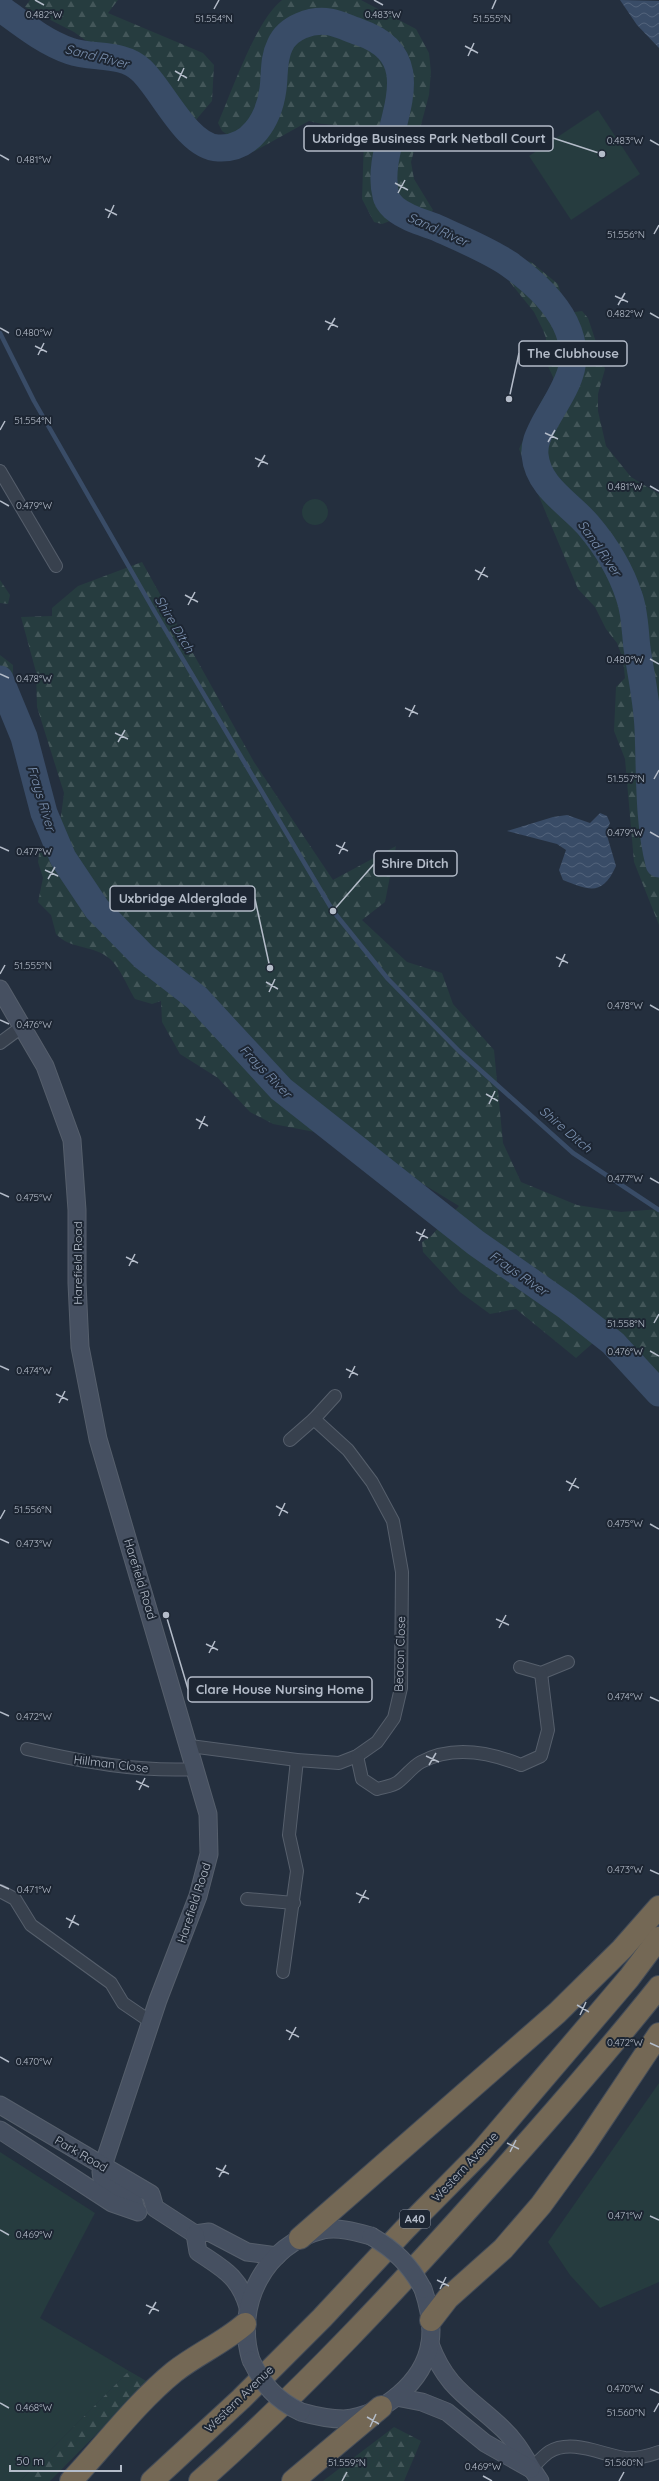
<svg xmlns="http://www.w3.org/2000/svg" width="659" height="2481" viewBox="0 0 659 2481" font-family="Quicksand,sans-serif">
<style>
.grass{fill:#263c3f}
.forest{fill:url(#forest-firs)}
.water{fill:url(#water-waves)}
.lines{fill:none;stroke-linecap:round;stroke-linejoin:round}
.stream{stroke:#394c67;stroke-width:4.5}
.river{stroke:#394c67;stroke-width:27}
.street-casing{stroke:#565f6c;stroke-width:14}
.secondary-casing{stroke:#565f6c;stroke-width:19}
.highway-casing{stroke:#434c59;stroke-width:24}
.street{stroke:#38414e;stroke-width:12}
.secondary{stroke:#465061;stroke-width:17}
.highway{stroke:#746855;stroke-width:22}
.secondary-bridge-casing{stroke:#565f6c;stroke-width:19;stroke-linecap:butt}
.secondary-bridge{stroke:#465061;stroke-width:17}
.ticks{fill:none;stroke:#b4bcc9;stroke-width:1.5}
.labels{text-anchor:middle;stroke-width:4;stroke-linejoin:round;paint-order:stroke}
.shield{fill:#1d2633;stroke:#878f9c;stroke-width:1}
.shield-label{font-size:11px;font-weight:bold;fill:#b4bcc9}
.street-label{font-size:12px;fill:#b4bcc9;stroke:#1d2633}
.water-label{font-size:13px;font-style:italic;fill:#7c92b1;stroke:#1d2633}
.ticks-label{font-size:10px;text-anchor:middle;fill:#b4bcc9;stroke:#1d2633;stroke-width:4;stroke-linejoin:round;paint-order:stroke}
.leader{fill:none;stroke:#b4bcc9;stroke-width:1.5}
.callout-dot{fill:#b4bcc9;stroke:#1d2633;stroke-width:1.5}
.callout{fill:#1d2633;stroke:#b4bcc9;stroke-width:1.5}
.callout-label{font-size:13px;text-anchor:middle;font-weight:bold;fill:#b4bcc9}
</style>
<defs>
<pattern id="forest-firs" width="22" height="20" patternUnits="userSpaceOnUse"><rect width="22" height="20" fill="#263c3f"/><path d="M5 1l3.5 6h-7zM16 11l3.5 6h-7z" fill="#435659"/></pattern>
<pattern id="water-waves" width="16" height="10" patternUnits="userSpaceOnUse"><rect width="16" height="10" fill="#394c67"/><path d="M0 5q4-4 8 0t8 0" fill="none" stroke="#53647b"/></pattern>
</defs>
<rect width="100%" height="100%" fill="#242f3e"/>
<g class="grass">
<path d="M598,110L640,174L571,220L529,156Z"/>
<circle cx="315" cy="512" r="13"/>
<path d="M659,2083V2282L600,2308L570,2275L548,2242Z"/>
<path d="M0,2152L95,2213L40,2318L129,2371L20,2481H0Z"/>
</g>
<g class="forest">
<path d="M30,0H118L108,13L203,53L214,65L212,101L189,128L181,130L162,101L160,84L151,69L88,42L74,32L25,7Z"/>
<path d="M282,0H361L416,29L429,53L431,72L429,95L411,162L414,179L433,210L427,217L390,221L382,224L374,222L362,199L364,139C341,120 334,128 309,121L253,152L222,131L218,123C232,91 256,20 282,0Z"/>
<path d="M524,261L531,262L558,284L567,313L582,311L588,318L605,369L598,394V411L606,446L631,477L659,494V925L634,862L625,759L614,731L616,687L625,678L623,659L617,643L606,629L595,607L578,589L519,449L542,400L553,385V377L546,362V338L543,330L534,312L509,281Z"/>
<path d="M142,562L254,762L333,880L396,846L385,902L362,920L407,962L442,973L453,1004L494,1050L503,1143L521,1182L577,1205L621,1212L659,1209V1380L628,1342L611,1327L576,1358L516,1309L490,1314L460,1292L423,1252L422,1242L431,1236L459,1206L400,1170L325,1134L273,1124L250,1112L218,1078L180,1054L162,1022L161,1001L152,1004L135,999C127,986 119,964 106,956C90,945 70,949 56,934L51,915L38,902L43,878L38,862L39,854L61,816L64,793L37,707L36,672L21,617L52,616V608L78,586Z"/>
<path d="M0,580L10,595L8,604L0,603Z"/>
<path d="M0,655L13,665V690L0,701Z"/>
<path d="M129,2371L148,2382L50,2481H20Z"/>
<path d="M394,2427L421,2441L404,2481H323Z"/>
</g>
<g class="water">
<path d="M620,0L659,1V48L637,25Z"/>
<path d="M600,813L607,816L610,823L606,832L616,866C602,897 589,890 563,880L559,870L566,850L557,844L507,831L553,817L567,815L590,823Z"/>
</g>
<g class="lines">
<path class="stream" d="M0,333L34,401L156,614L333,911L388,979L459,1051L573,1153L659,1210"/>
<g class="river">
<path d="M0,8C22,24 44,42 70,51C93,59 122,52 141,70C162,89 187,147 218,148C251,150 269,119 273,89C275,74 273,59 280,45C288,27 312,19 330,22C340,24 350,29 359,32C443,61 371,139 386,196C387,201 391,205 394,208C406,218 421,222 435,227C459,238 487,249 509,264C530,279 553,299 565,323C586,366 562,390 543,426C538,436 534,444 535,455C538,487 569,503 588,525C605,545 621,571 629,596C635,612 635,631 637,648C641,675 647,702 648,729C650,774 648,820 659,864"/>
<path d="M0,679L24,737L44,813L63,858L97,909L144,957L197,998L281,1089L476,1243L566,1306L613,1343L659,1393"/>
</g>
<g class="street-casing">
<g id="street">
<path d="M0,471L56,566"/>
<path d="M0,1043L23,1026"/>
<path d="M290,1440L314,1419L335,1396"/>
<path d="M520,1667L541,1673L568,1662"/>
<path d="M190,1746L297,1760L339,1763L357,1756L377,1742L394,1718L401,1688L402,1572L393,1521L372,1482L348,1450L314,1419"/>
<path d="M27,1749C83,1762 138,1772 196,1769"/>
<path d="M357,1756L362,1779L377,1789C384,1787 393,1786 398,1782C406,1776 412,1767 421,1762C453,1745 489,1752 521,1765L541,1756L548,1730L541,1673"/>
<path d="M0,1891L15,1899L31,1925L111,1983L123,2003L151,2022"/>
<path d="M247,1899L294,1903"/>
<path d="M283,1972L297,1871L289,1835L297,1760"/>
<path d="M531,2469C537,2463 543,2456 549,2452C572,2438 602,2455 625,2458C637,2459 648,2456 659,2452"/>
</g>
</g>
<g class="secondary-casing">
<g id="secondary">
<path d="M0,989L45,1066L72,1140L77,1210V1283L80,1347L98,1439L208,1814L209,1854L198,1896L158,2000L101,2172L102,2179L134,2202L136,2210"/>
<path d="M0,2105L151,2194L155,2208L195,2234L209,2232L247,2252L277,2256"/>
<path d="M0,2130L112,2203L138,2212"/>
<path d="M195,2234L198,2252C223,2269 239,2276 248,2307"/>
<path d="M430,2344C447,2390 471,2398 503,2429C520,2445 527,2463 540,2481"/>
<path d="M251,2360C234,2305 265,2244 323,2230C339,2227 356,2232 371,2236"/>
<path d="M396,2397L422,2402L447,2412L485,2443L531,2469"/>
<path d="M301,2412C315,2416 329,2419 344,2419C382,2416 424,2382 430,2343C433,2324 429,2307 423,2289"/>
</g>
</g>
<g class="highway-casing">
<g id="highway">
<path d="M300,2238L557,2013L622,1949L659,1907"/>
<path d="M431,2320L448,2298L503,2249L541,2205L584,2146L659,2034"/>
<path d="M71,2481C105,2445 136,2403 174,2372C197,2354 223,2343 245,2324"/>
<path d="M152,2481L241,2399L322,2318L406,2228L480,2153L629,1978L659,1938"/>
<path d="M200,2481C302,2391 396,2290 487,2188C546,2122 604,2056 659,1987"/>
<path d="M293,2481L381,2407"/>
</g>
</g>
<use href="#street" class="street"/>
<use href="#secondary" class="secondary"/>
<use href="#highway" class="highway"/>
<g class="secondary-bridge-casing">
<g id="secondary-bridge">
<path d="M371,2236C395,2250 410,2265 423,2289"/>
<path d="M251,2360C263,2385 276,2400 301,2412"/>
</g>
</g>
<use href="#secondary-bridge" class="secondary-bridge"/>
</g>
<path class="ticks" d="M35,0L44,5M374,0L383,5M214,9L219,0M492,9L496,0M465,46L478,53M468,56L474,43M175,71L187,78M178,81L184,68M650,140L659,145M0,155L9,160M395,183L408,190M398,193L405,180M105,209L117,215M108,218L114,205M654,234L659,225M615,296L628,302M618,305L625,293M650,313L659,318M325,321L338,327M0,328L9,333M328,330L335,318M35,346L47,352M38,355L44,343M0,430L5,421M545,433L558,439M548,442L555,430M255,458L268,464M258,467L265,455M650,486L659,491M0,501L9,506M475,570L488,577M478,580L485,567M185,595L198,602M188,605L195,592M650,659L659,664M0,674L9,678M405,708L418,714M409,717L415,705M115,733L128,739M118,742L125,730M654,779L659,770M650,832L659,837M336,845L348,851M0,847L9,851M339,854L345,842M45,870L58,876M48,879L55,867M556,957L568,963M559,967L565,954M0,974L5,965M266,982L278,989M269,992L275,979M650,1005L659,1010M0,1020L9,1024M486,1094L498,1101M489,1104L495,1091M196,1119L208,1126M199,1129L205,1116M650,1178L659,1183M0,1193L9,1197M416,1232L428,1238M419,1241L425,1229M126,1257L138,1263M129,1266L135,1254M654,1323L659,1314M650,1351L659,1356M0,1366L9,1370M346,1369L358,1375M349,1378L355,1366M56,1394L68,1400M59,1403L65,1391M566,1481L579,1488M569,1491L576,1478M276,1506L288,1513M279,1516L285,1503M0,1519L5,1510M650,1524L659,1529M0,1539L9,1543M496,1619L509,1625M499,1628L506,1615M206,1644L218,1650M209,1653L215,1641M650,1697L659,1701M0,1712L9,1716M426,1756L439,1762M429,1765L436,1753M136,1781L149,1787M139,1790L145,1778M650,1870L659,1874M0,1885L9,1889M356,1893L369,1899M359,1903L366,1890M66,1918L79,1925M69,1928L75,1915M577,2005L589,2012M580,2015L586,2002M286,2030L299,2037M289,2040L296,2027M650,2043L659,2047M0,2057L9,2062M507,2143L519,2149M510,2152L516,2140M216,2168L229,2174M219,2177L226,2165M650,2216L659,2220M0,2230L9,2235M437,2280L449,2286M440,2289L446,2277M146,2305L159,2311M149,2314L156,2302M650,2389L659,2393M0,2403L9,2408M654,2412L659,2403M367,2417L379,2424M370,2427L376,2414M483,2476L492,2481M342,2481L347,2472M619,2481L624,2472"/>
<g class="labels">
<rect class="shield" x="400" y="2210" width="30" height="18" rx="3"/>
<g class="shield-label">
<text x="415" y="2223">A40</text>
</g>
<g class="street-label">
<text transform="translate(78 1263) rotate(-90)" y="4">Harefield Road</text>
<text transform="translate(140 1579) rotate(73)" y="4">Harefield Road</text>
<text transform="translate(400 1654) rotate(-88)" y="4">Beacon Close</text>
<text transform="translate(111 1764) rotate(7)" y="4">Hillman Close</text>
<text transform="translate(194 1903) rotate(-72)" y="4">Harefield Road</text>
<text transform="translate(81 2154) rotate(30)" y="4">Park Road</text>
<text transform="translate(465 2167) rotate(-47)" y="4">Western Avenue</text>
<text transform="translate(239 2399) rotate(-44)" y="4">Western Avenue</text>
</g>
<g class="water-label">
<text transform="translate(97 56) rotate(14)" y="5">Sand River</text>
<text transform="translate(438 229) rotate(24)" y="5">Sand River</text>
<text transform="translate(600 548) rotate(55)" y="5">Sand River</text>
<text transform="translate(175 624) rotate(59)" y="5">Shire Ditch</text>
<text transform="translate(42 798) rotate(73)" y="5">Frays River</text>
<text transform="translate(266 1071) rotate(46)" y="5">Frays River</text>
<text transform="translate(566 1129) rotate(40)" y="5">Shire Ditch</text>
<text transform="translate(519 1273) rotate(35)" y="5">Frays River</text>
</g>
</g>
<g class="ticks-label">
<text x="44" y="18">0.482°W</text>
<text x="383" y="18">0.483°W</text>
<text x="214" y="22">51.554°N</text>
<text x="492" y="22">51.555°N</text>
<text x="625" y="144">0.483°W</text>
<text x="34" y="163">0.481°W</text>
<text x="626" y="238">51.556°N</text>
<text x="625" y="317">0.482°W</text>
<text x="34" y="336">0.480°W</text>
<text x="33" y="424">51.554°N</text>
<text x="625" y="490">0.481°W</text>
<text x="34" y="509">0.479°W</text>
<text x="625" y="663">0.480°W</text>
<text x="34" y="682">0.478°W</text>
<text x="626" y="782">51.557°N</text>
<text x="625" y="836">0.479°W</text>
<text x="34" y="855">0.477°W</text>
<text x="33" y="969">51.555°N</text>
<text x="625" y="1009">0.478°W</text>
<text x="34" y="1028">0.476°W</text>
<text x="625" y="1182">0.477°W</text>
<text x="34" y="1201">0.475°W</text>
<text x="626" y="1327">51.558°N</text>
<text x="625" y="1355">0.476°W</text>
<text x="34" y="1374">0.474°W</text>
<text x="33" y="1513">51.556°N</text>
<text x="625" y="1527">0.475°W</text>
<text x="34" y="1547">0.473°W</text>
<text x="625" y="1700">0.474°W</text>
<text x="34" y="1720">0.472°W</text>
<text x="625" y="1873">0.473°W</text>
<text x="34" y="1893">0.471°W</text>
<text x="625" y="2046">0.472°W</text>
<text x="34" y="2065">0.470°W</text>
<text x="625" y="2219">0.471°W</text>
<text x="34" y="2238">0.469°W</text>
<text x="625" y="2392">0.470°W</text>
<text x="34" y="2411">0.468°W</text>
<text x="626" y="2416">51.560°N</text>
<text x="347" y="2466">51.559°N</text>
<text x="624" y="2466">51.560°N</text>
<text x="483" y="2470">0.469°W</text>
</g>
<path class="leader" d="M602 154L553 138M509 399L519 353M333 911L374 864M270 968L255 899M166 1615L188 1689"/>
<g class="callout-dot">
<circle cx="602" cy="154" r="4"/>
<circle cx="509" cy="399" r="4"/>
<circle cx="333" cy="911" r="4"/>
<circle cx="270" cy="968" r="4"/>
<circle cx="166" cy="1615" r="4"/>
</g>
<g class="callout">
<rect x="304" y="126" width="249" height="25" rx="4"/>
<rect x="519" y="341" width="108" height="25" rx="4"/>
<rect x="374" y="851" width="83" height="25" rx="4"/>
<rect x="110" y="886" width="145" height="25" rx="4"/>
<rect x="188" y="1677" width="184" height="25" rx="4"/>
</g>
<g class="callout-label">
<text x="429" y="143">Uxbridge Business Park Netball Court</text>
<text x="573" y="358">The Clubhouse</text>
<text x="415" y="868">Shire Ditch</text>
<text x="183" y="903">Uxbridge Alderglade</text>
<text x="280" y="1694">Clare House Nursing Home</text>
</g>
<path d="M10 2465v6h111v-6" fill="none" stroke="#b4bcc9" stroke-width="2"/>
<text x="16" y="2465" font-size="12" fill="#b4bcc9" stroke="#1d2633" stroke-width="3" paint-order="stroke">50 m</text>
</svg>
